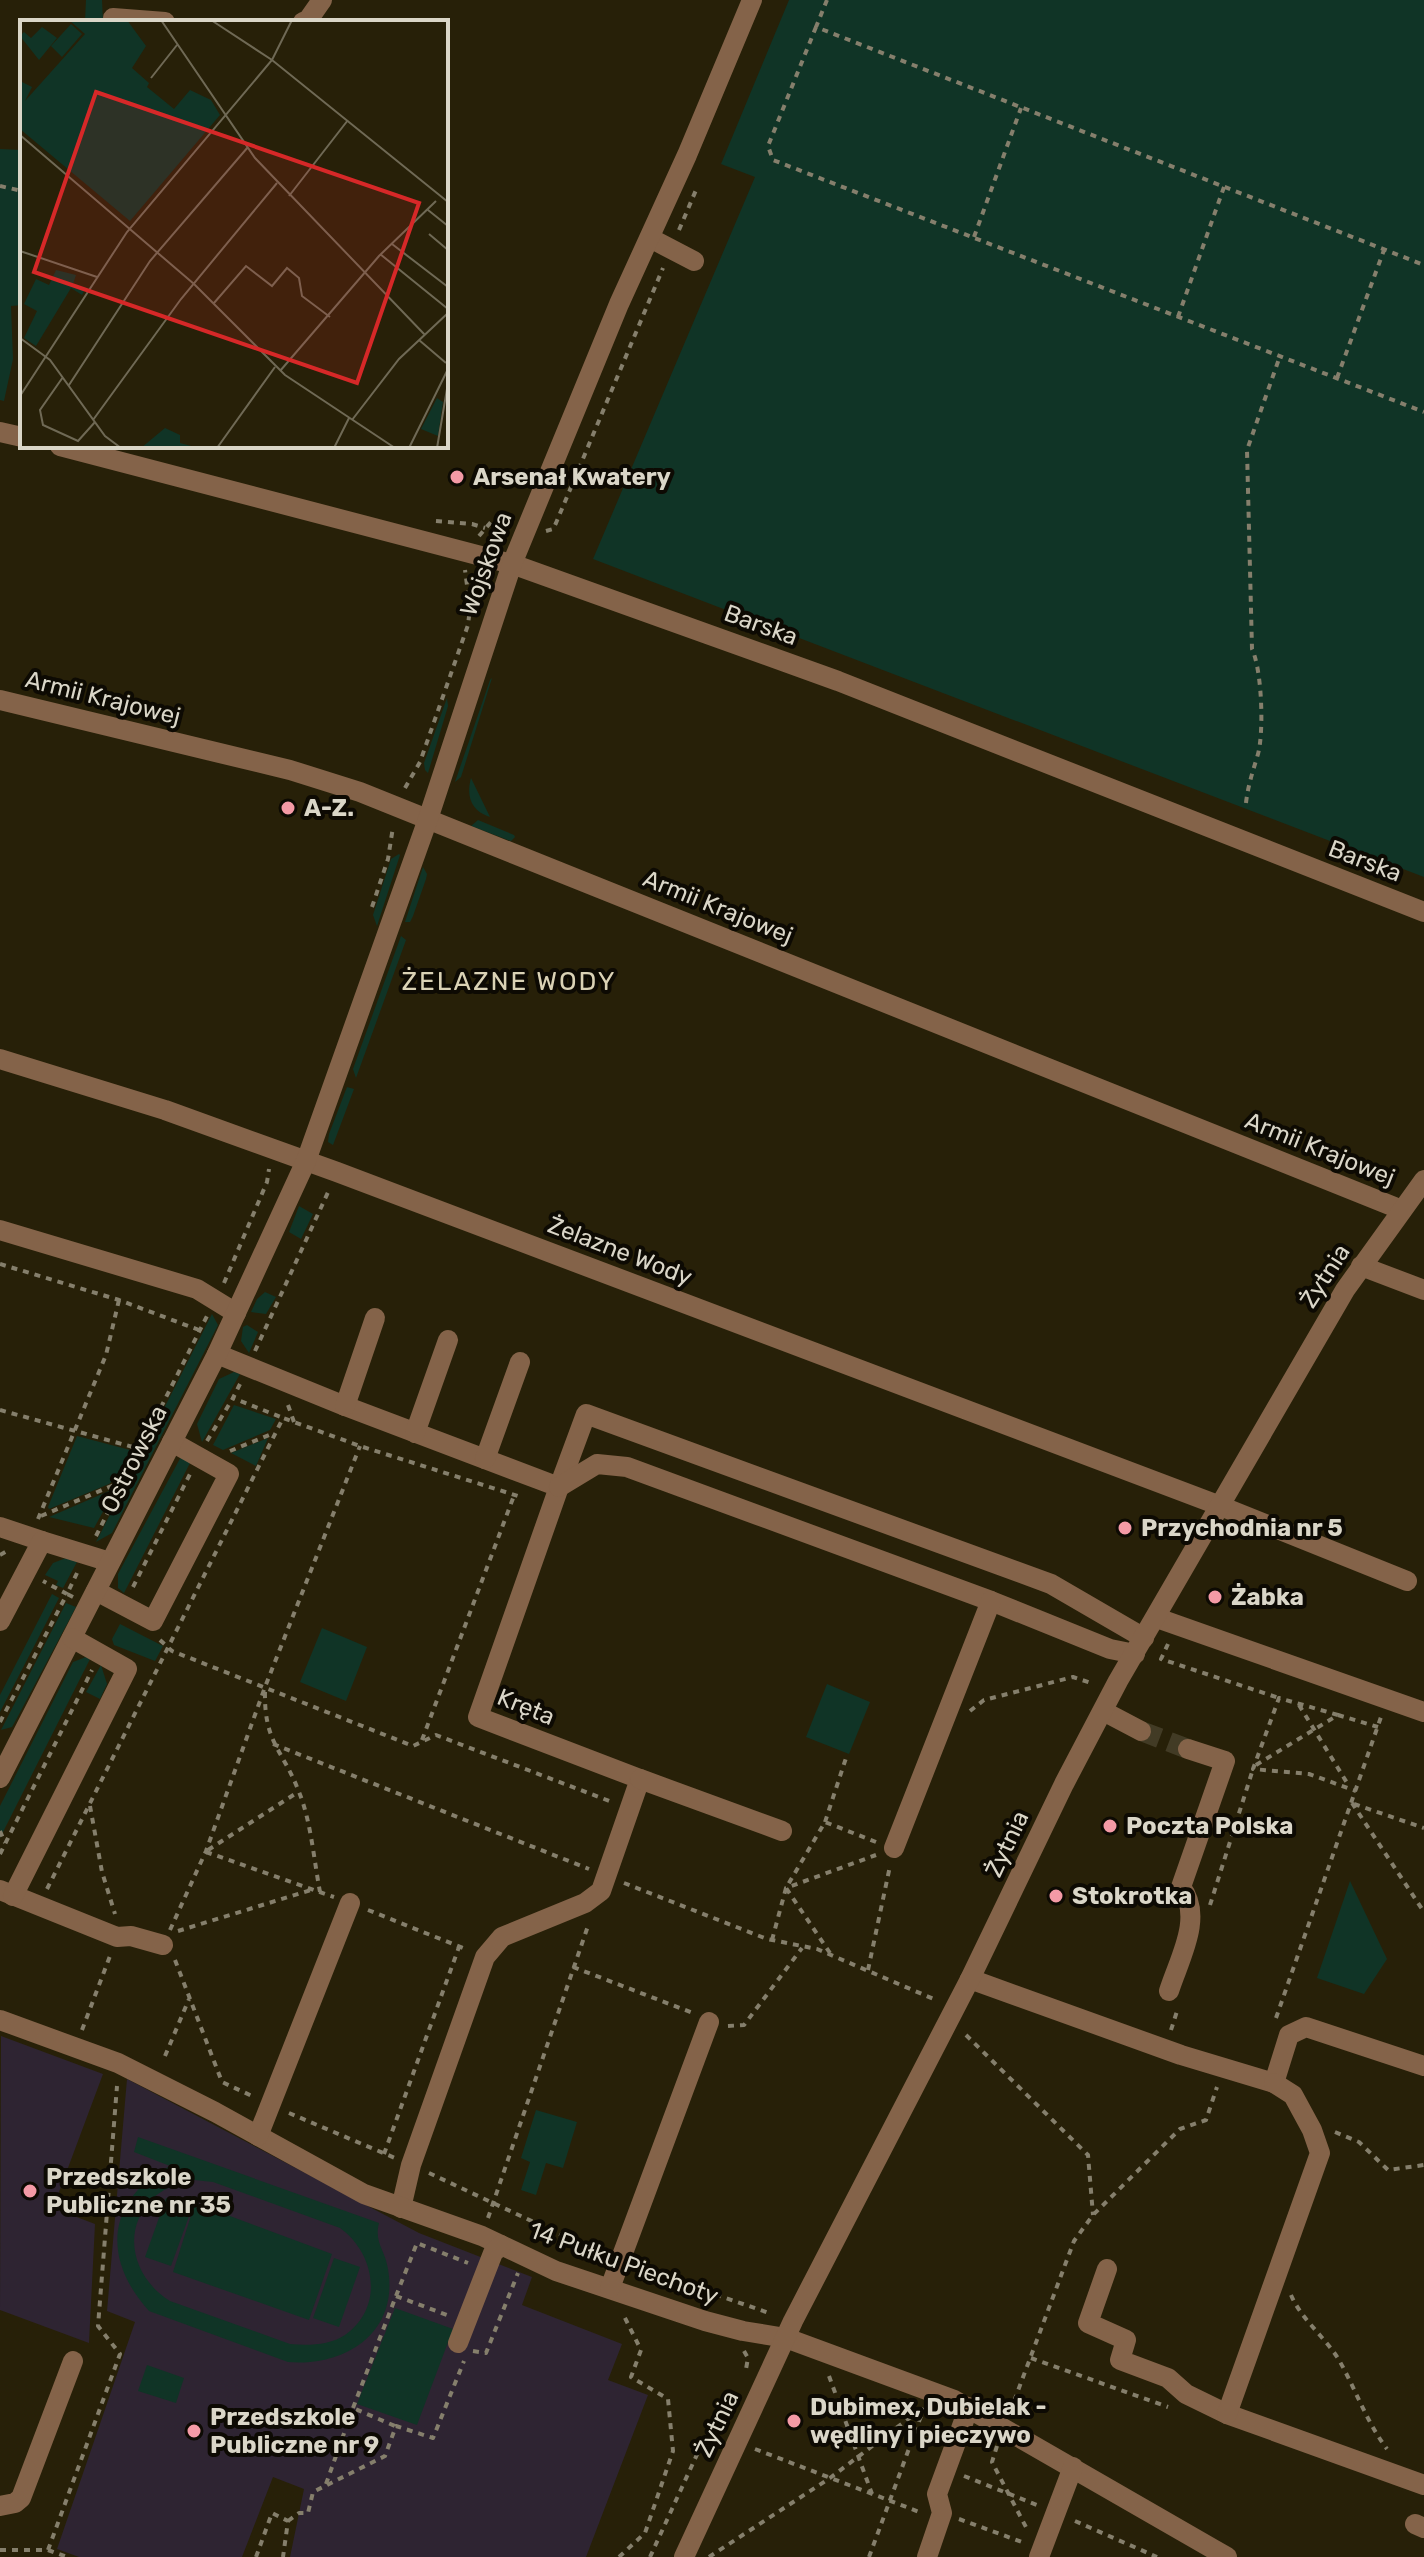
<svg xmlns="http://www.w3.org/2000/svg" width="1424" height="2557" viewBox="0 0 1424 2557" font-family="Rubik,sans-serif">
<style>
.education{fill:#2e2432}
.green{fill:#103426;fill-rule:evenodd}
.lines{fill:none;stroke-linecap:round;stroke-linejoin:round}
.minor-tunnel{stroke:#423b25;stroke-width:20;stroke-dasharray:20 10;stroke-linecap:butt}
.path{stroke:#857f6c;stroke-width:4;stroke-dasharray:6 6;stroke-linecap:butt}
.minor{stroke:#846349;stroke-width:20}
.poi-dot{fill:#f49aa6;stroke:#0d0a03;stroke-width:3}
.labels{text-anchor:middle;stroke-width:8;stroke-linejoin:round;paint-order:stroke}
.poi-label{font-size:24px;font-weight:bold;fill:#dad6c8;stroke:#0d0a03;text-anchor:start}
.street-label{font-size:24px;fill:#dad6c8;stroke:#0d0a03}
.neighbourhood-label{font-size:26px;letter-spacing:2px;fill:#dad2b5;stroke:#0d0a03}
.inset-road{fill:none;stroke:#6f6955;stroke-width:2}
.view{fill:#d62828;fill-opacity:0.15;stroke:#d62828;stroke-width:4}
.inset-edge{fill:none;stroke:#dad6c8;stroke-width:4}
</style>
<rect width="100%" height="100%" fill="#272008"/>
<g class="education">
<path d="M1,2036L103,2074L53,2208L95,2224L89,2343L0,2310Z"/>
<path d="M127,2079L419,2233L532,2277L522,2305L622,2344L608,2380L648,2395L586,2557H290L304,2489L273,2477L242,2557H79L57,2549L135,2322L107,2311Z"/>
</g>
<g class="green">
<path d="M86,0H102L103,22L85,21Z"/>
<path d="M789,0H1424V877L593,559L755,177L721,164Z"/>
<path d="M0,149L22,150V305L11,306L13,359L4,401L0,400Z"/>
<path d="M492,678L461,777L455,782L490,680Z"/>
<path d="M447,698L448,706L428,773L425,770L424,763Z"/>
<path d="M471,778L490,817C471,811 466,796 471,778Z"/>
<path d="M478,820L514,835L515,837L511,841L471,826Z"/>
<path d="M399,854L400,855L377,926L373,915L391,859Z"/>
<path d="M423,867L427,874L426,879L413,916L410,922H405Z"/>
<path d="M401,936L406,940L356,1078L353,1069Z"/>
<path d="M347,1087L354,1089L333,1145L328,1142L329,1134Z"/>
<path d="M299,1206L313,1214L301,1239L289,1232Z"/>
<path d="M265,1292L276,1297L266,1314L251,1312L257,1299Z"/>
<path d="M212,1314L218,1325L112,1533L96,1542Z"/>
<path d="M247,1325L258,1332L249,1353L241,1341L243,1327Z"/>
<path d="M234,1372L240,1374L202,1442L197,1424L219,1379Z"/>
<path d="M234,1405L276,1419L270,1430L223,1450L213,1445Z"/>
<path d="M77,1436L134,1451L122,1473L109,1484L49,1509L48,1507Z"/>
<path d="M268,1438L256,1466L231,1453Z"/>
<path d="M183,1453L192,1459L124,1593L118,1588V1574Z"/>
<path d="M116,1488L94,1528L49,1517Z"/>
<path d="M66,1558L77,1562L63,1588L56,1585L58,1581L45,1575L53,1563Z"/>
<path d="M52,1594L59,1598L0,1712V1695Z"/>
<path d="M66,1603L76,1607L17,1718L12,1727L1,1730Z"/>
<path d="M120,1624L163,1646L155,1661L114,1645L112,1639Z"/>
<path d="M322,1628L367,1647L346,1701L300,1682Z"/>
<path d="M86,1657L90,1659L0,1838V1806L73,1662Z"/>
<path d="M101,1665L107,1684L100,1699L86,1692Z"/>
<path d="M827,1684L870,1702L849,1754L806,1737Z"/>
<path d="M1350,1881L1387,1959L1364,1994L1317,1978Z"/>
<path d="M536,2110L577,2122L563,2168L546,2163L536,2195L521,2190L530,2162L521,2158Z"/>
<path d="M138,2137L379,2223C374,2243 385,2249 388,2269C399,2333 345,2367 288,2362L149,2311C102,2259 106,2200 170,2166L134,2152ZM185,2179L213,2182L340,2228C375,2253 385,2307 345,2335C330,2345 308,2346 290,2344L170,2301C134,2279 120,2232 152,2199C161,2190 175,2185 185,2179Z"/>
<path d="M166,2198L192,2208L171,2266L145,2257Z"/>
<path d="M195,2203L332,2254L309,2320L173,2272Z"/>
<path d="M334,2258L360,2267L339,2327L313,2318Z"/>
<path d="M395,2308L453,2329L417,2425L357,2404Z"/>
<path d="M147,2365L184,2378L176,2403L138,2391Z"/>
</g>
<g class="lines">
<path class="minor-tunnel" d="M1141,1731L1188,1749"/>
<g class="path">
<path d="M827,0L816,27L1424,265"/>
<path d="M816,27L768,146L773,160L1424,412"/>
<path d="M0,186L22,191"/>
<path d="M679,230L696,190"/>
<path d="M974,237L1021,108"/>
<path d="M1178,317L1224,187"/>
<path d="M1337,378L1384,250"/>
<path d="M436,521L472,524L485,528"/>
<path d="M546,531L553,529L556,523L663,268"/>
<path d="M479,536L491,522L511,519"/>
<path d="M405,788L420,762L468,625L470,608L465,570"/>
<path d="M1246,803C1248,785 1253,771 1258,754C1264,732 1262,670 1252,649L1247,450L1280,356"/>
<path d="M372,907L388,859L393,827"/>
<path d="M0,1264L119,1300L199,1330"/>
<path d="M224,1283L267,1182L269,1169"/>
<path d="M255,1351L330,1188"/>
<path d="M240,1384L233,1398L283,1418"/>
<path d="M288,1405L294,1422"/>
<path d="M0,1410L140,1449"/>
<path d="M207,1441L233,1398"/>
<path d="M230,1451L274,1433"/>
<path d="M41,1516L121,1482"/>
<path d="M38,1519L106,1355L119,1300"/>
<path d="M96,1536L207,1316"/>
<path d="M0,1555L9,1550"/>
<path d="M133,1587L190,1474"/>
<path d="M73,1597L67,1594L77,1573"/>
<path d="M160,1640L172,1651L413,1746L436,1735L612,1802"/>
<path d="M1168,1644L1161,1659L1279,1698"/>
<path d="M265,1692C264,1743 283,1750 299,1792C311,1821 314,1861 320,1892"/>
<path d="M1299,1705L1349,1786"/>
<path d="M970,1711L984,1700L1073,1677L1094,1684"/>
<path d="M1338,1715L1279,1698L1253,1769L1309,1774L1356,1791"/>
<path d="M0,1722L67,1594L43,1581"/>
<path d="M422,1740L515,1493"/>
<path d="M273,1744L589,1869"/>
<path d="M1256,1765L1338,1715L1378,1727"/>
<path d="M1352,1803L1424,1912"/>
<path d="M1354,1804L1424,1828"/>
<path d="M90,1806L102,1872L115,1914"/>
<path d="M825,1822L846,1758"/>
<path d="M0,1831L5,1843"/>
<path d="M208,1850L298,1792"/>
<path d="M206,1852L334,1897"/>
<path d="M0,1854L92,1670"/>
<path d="M624,1883L767,1939L817,1949L936,2000"/>
<path d="M47,1889L283,1418L360,1446L518,1496"/>
<path d="M1210,1905L1253,1769"/>
<path d="M368,1910L468,1950"/>
<path d="M170,1930L206,1851L265,1687L360,1446"/>
<path d="M178,1931L311,1890"/>
<path d="M772,1940L786,1888L876,1855"/>
<path d="M830,1953L786,1888L825,1822L876,1842"/>
<path d="M175,1960L222,2082L252,2096"/>
<path d="M573,1967L693,2013"/>
<path d="M868,1970L890,1866"/>
<path d="M1276,2018L1381,1717"/>
<path d="M728,2026L744,2025L802,1948"/>
<path d="M82,2030L110,1956"/>
<path d="M1171,2030L1178,2008"/>
<path d="M966,2035L1088,2155L1093,2215"/>
<path d="M165,2056L189,1999"/>
<path d="M289,2113L395,2158"/>
<path d="M1335,2132L1359,2142L1388,2170L1424,2165"/>
<path d="M384,2154L459,1947"/>
<path d="M67,2173L109,2185"/>
<path d="M429,2173L602,2254"/>
<path d="M488,2218L589,1923"/>
<path d="M636,2267L772,2314"/>
<path d="M1291,2295C1301,2319 1325,2337 1339,2360C1356,2390 1366,2421 1387,2449"/>
<path d="M396,2296L417,2243L468,2263"/>
<path d="M473,2351L486,2353L518,2273"/>
<path d="M744,2351L748,2358L746,2369"/>
<path d="M1031,2358L1168,2407"/>
<path d="M829,2376L872,2494"/>
<path d="M353,2408L396,2296L447,2315"/>
<path d="M1010,2412L1074,2241L1093,2215L1180,2129L1206,2120L1217,2087"/>
<path d="M997,2446L992,2462L1028,2531"/>
<path d="M755,2449L922,2513"/>
<path d="M964,2476L1037,2505"/>
<path d="M326,2484L353,2408L395,2426"/>
<path d="M959,2519L1022,2542"/>
<path d="M288,2521L299,2513H308L313,2492L385,2456L396,2426L433,2438L464,2361"/>
<path d="M1075,2521L1157,2557"/>
<path d="M0,2550H48L67,2557"/>
<path d="M48,2550L120,2354L98,2326L117,2086"/>
<path d="M256,2557L272,2513L288,2521L283,2557"/>
<path d="M619,2557L645,2533L673,2451L668,2399L631,2377L641,2350L624,2316"/>
<path d="M650,2557L705,2437L714,2435L736,2391"/>
<path d="M709,2557L830,2478L920,2410"/>
<path d="M869,2557L924,2408"/>
</g>
<g class="minor">
<path d="M113,18L165,22"/>
<path d="M303,22L308,20L322,0"/>
<path d="M650,238L694,261"/>
<path d="M0,432L22,437"/>
<path d="M60,446L512,564L838,681L1424,912"/>
<path d="M0,700L290,770L360,792L1402,1210"/>
<path d="M0,1059L165,1110L337,1172L1218,1505L1407,1581"/>
<path d="M0,1230L197,1289L236,1313"/>
<path d="M1361,1266L1424,1290"/>
<path d="M217,1354L345,1406L559,1487L478,1717L640,1779L601,1891L585,1903L502,1937L485,1957L411,2165L401,2208"/>
<path d="M345,1406L375,1318"/>
<path d="M415,1433L448,1340"/>
<path d="M485,1459L520,1362"/>
<path d="M559,1487L586,1414L1051,1584L1144,1638"/>
<path d="M559,1487L597,1464L627,1467L991,1601L1110,1649L1135,1654"/>
<path d="M0,1527L42,1541"/>
<path d="M96,1591L153,1621L229,1474L172,1442"/>
<path d="M1157,1618L1424,1712"/>
<path d="M0,1621L42,1541L110,1562"/>
<path d="M1103,1711L1141,1731"/>
<path d="M0,1778L217,1354L306,1161L428,819L512,564L619,304L687,155L752,0"/>
<path d="M640,1779L782,1831"/>
<path d="M894,1848L991,1601"/>
<path d="M0,1890L117,1937L131,1936L163,1945"/>
<path d="M13,1896L127,1669L72,1638"/>
<path d="M970,1979L1181,2055L1274,2083L1289,2035L1306,2027L1424,2066"/>
<path d="M1169,1991C1179,1959 1204,1917 1181,1887L1225,1761L1188,1749"/>
<path d="M0,2020L118,2063L215,2112L364,2194L482,2236L556,2271L705,2321L743,2331L786,2338L954,2400L1227,2557"/>
<path d="M258,2136L350,1903"/>
<path d="M1107,2269L1088,2323L1126,2340L1120,2360L1168,2378L1186,2394L1227,2414L1424,2485"/>
<path d="M610,2288L709,2022"/>
<path d="M458,2343L493,2253L501,2245"/>
<path d="M1227,2414L1320,2153L1312,2130L1293,2095L1274,2083"/>
<path d="M0,2506L15,2503L21,2498L73,2361"/>
<path d="M1415,2524L1424,2528"/>
<path d="M684,2557L793,2321L970,1979L1064,1784L1118,1681L1345,1290L1424,1180"/>
<path d="M927,2557L942,2513L937,2494L969,2407"/>
<path d="M1039,2557L1073,2467"/>
</g>
</g>
<g class="poi-dot">
<circle cx="457" cy="477" r="8"/>
<circle cx="288" cy="808" r="8"/>
<circle cx="1125" cy="1528" r="8"/>
<circle cx="1215" cy="1597" r="8"/>
<circle cx="1110" cy="1826" r="8"/>
<circle cx="1056" cy="1896" r="8"/>
<circle cx="30" cy="2191" r="8"/>
<circle cx="794" cy="2421" r="8"/>
<circle cx="194" cy="2431" r="8"/>
</g>
<g class="labels">
<g class="poi-label">
<text x="473" y="485">Arsenał Kwatery</text>
<text x="304" y="816">A-Z.</text>
<text x="1141" y="1536">Przychodnia nr 5</text>
<text x="1231" y="1605">Żabka</text>
<text x="1126" y="1834">Poczta Polska</text>
<text x="1072" y="1904">Stokrotka</text>
<text x="46" y="2185">Przedszkole<tspan x="46" dy="28">Publiczne nr 35</tspan></text>
<text x="810" y="2415">Dubimex, Dubielak -<tspan x="810" dy="28">wędliny i pieczywo</tspan></text>
<text x="210" y="2425">Przedszkole<tspan x="210" dy="28">Publiczne nr 9</tspan></text>
</g>
<g class="street-label">
<text transform="translate(486 564) rotate(-70)" y="8">Wojskowa</text>
<text transform="translate(761 625) rotate(20)" y="8">Barska</text>
<text transform="translate(103 698) rotate(14)" y="8">Armii Krajowej</text>
<text transform="translate(1365 861) rotate(21)" y="8">Barska</text>
<text transform="translate(718 907) rotate(22)" y="8">Armii Krajowej</text>
<text transform="translate(1320 1149) rotate(22)" y="8">Armii Krajowej</text>
<text transform="translate(620 1251) rotate(21)" y="8">Żelazne Wody</text>
<text transform="translate(1325 1276) rotate(-57)" y="8">Żytnia</text>
<text transform="translate(134 1459) rotate(-63)" y="8">Ostrowska</text>
<text transform="translate(526 1707) rotate(22)" y="8">Kręta</text>
<text transform="translate(1007 1844) rotate(-65)" y="8">Żytnia</text>
<text transform="translate(624 2263) rotate(20)" y="8">14 Pułku Piechoty</text>
<text transform="translate(717 2424) rotate(-65)" y="8">Żytnia</text>
</g>
<g class="neighbourhood-label">
<text x="509" y="990">ŻELAZNE WODY</text>
</g>
</g>
<g transform="translate(20 20)">
<rect width="428" height="428" fill="#272008"/>
<path d="M49,0H107L126,26L112,48L129,63L127,67L154,89L170,70L191,80L200,95L110,201L0,109V61L12,67L5,81L65,14ZM51,4L62,14L42,37L31,26ZM22,7L37,18L19,40L0,16L4,12L11,18ZM36,250L56,255L53,264L65,269L62,275L51,268L16,326L4,318L17,291L4,284L16,259L29,265ZM417,378L423,382L418,416L401,409ZM145,408L160,415V423L175,427L121,428Z" fill="#103426"/>
<path class="inset-road" d="M141,0L235,138L405,315M191,0L252,40L428,182M131,58L157,25M0,115L174,264L265,355L375,428M269,176L328,100M408,190L428,206M409,214L428,230M372,224L428,267M0,231L77,257M360,234L428,289M194,283L226,246L252,266L267,248L279,258L282,276L310,297M0,318L30,340L85,416L101,428M399,320L426,343M260,351L359,236L416,181M43,357L20,390L23,405L58,421L75,402M49,365L130,241L228,127M0,376L107,212L252,40L272,0M73,400L161,279L257,163M332,400L379,339L428,293M197,428L255,347M314,428L329,398M389,428L428,349M417,428L428,363"/>
<path class="view" d="M76,72L399,183L337,363L14,252Z"/>
<rect width="428" height="428" class="inset-edge"/>
</g>
</svg>
